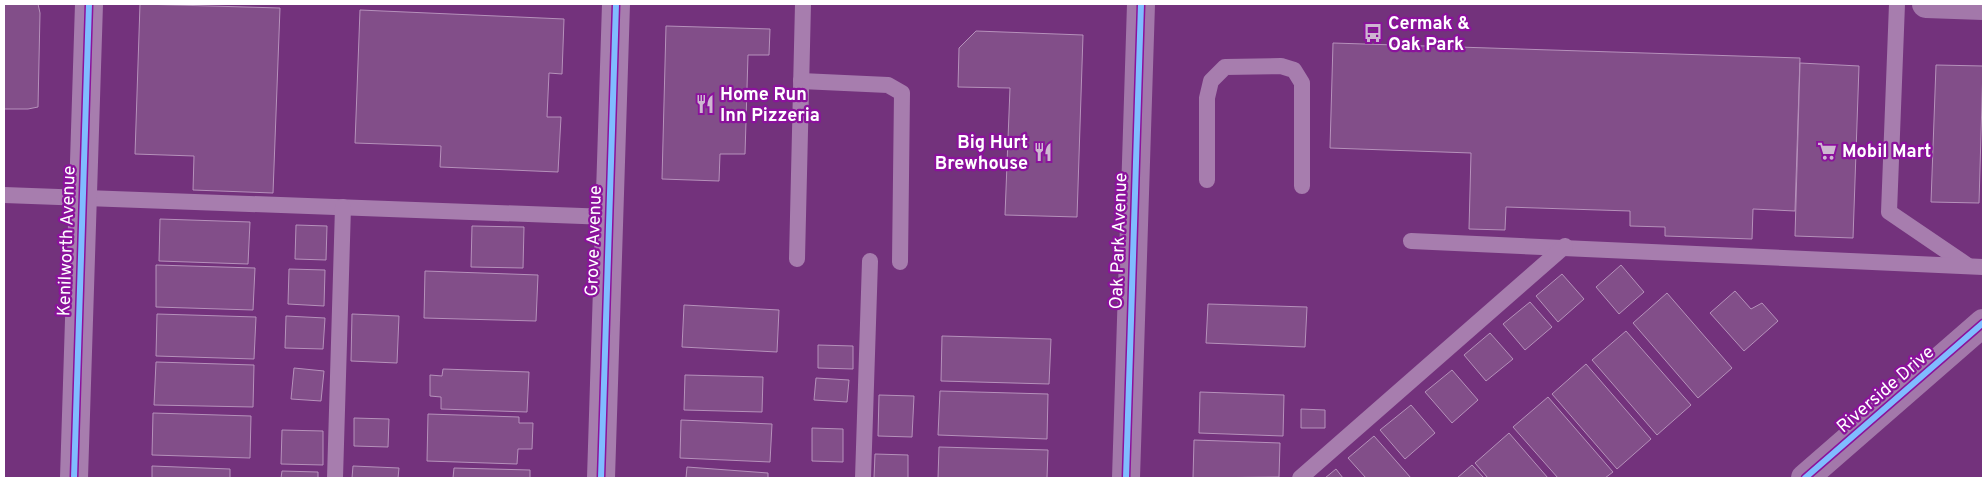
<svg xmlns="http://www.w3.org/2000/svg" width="1987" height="482" viewBox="0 0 1987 482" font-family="Overpass,sans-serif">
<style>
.building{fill:#824e89;stroke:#b691bb}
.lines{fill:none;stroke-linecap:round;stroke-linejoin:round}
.lane{stroke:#a77dae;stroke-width:16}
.street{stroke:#a77dae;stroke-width:28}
.secondary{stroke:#a378aa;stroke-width:28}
.cycleway-casing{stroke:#8b129c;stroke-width:9}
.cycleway{stroke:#80bcff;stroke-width:6}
.labels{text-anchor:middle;stroke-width:4.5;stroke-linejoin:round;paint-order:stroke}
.poi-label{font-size:18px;font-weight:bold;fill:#fff;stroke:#8b129c;text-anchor:start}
.street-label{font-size:18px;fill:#fff;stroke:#8b129c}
</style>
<rect width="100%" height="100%" fill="#73327c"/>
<g class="building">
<path d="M4,4H38L40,13L38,107L28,109H4Z"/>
<path d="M140,4L280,8L273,193L193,190L194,156L135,154Z"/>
<path d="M360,10L564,19L562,74L549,73L547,117H561L558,172L440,167L441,146L355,143Z"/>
<path d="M666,26L770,29L769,55H748L745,154H720L719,181L662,179Z"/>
<path d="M976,31L1083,35L1077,217L1005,215L1010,88L958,87L959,48Z"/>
<path d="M1333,43L1800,58L1795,211L1753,209L1752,239L1665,236V227L1630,226V211L1506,207L1505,230L1469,229L1471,153L1330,148Z"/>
<path d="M1800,63L1859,66L1853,238L1795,236Z"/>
<path d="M1936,65L1983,66L1979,203L1931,202Z"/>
<path d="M160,219L250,222L248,264L159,261Z"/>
<path d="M296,225L327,226L326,260L295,259Z"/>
<path d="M472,226L524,227L523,268L471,267Z"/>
<path d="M156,265L255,268L253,310L156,307Z"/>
<path d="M1621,265L1644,292L1619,314L1596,287Z"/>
<path d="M289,269L325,270L324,306L288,304Z"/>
<path d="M425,271L538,275L536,321L424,318Z"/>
<path d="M1562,274L1584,299L1558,322L1536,296Z"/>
<path d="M1735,291L1751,309L1762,303L1778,321L1744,351L1710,313Z"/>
<path d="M1667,293L1732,368L1698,398L1633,323Z"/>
<path d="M1530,302L1552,327L1525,350L1503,324Z"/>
<path d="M1208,304L1307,307L1305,347L1206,343Z"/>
<path d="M684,305L779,310L777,352L682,347Z"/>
<path d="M157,314L256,317L254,359L156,356Z"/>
<path d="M352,314L399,316L397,363L351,361Z"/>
<path d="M286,316L325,318L323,349L285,348Z"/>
<path d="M1626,331L1691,405L1657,435L1592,360Z"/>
<path d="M1490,333L1513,359L1486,381L1464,355Z"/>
<path d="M942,336L1051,339L1049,384L941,381Z"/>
<path d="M818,345L853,346V369L818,368Z"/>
<path d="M156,362L254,365L253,407L154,405Z"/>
<path d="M1586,364L1651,439L1617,469L1552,394Z"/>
<path d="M294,368L324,371L321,401L291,399Z"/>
<path d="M443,369L529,372L527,412L441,409V397L430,396V375L442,376Z"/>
<path d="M1452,370L1478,400L1452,423L1425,392Z"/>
<path d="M685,375L763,377L762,412L684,410Z"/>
<path d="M816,378L849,380L847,402L814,400Z"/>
<path d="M940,391L1048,394L1047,439L938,435Z"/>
<path d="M1200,392L1284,395L1283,436L1199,433Z"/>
<path d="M879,395L914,396L912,437L878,436Z"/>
<path d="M1548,397L1613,472L1605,478H1558L1513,427Z"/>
<path d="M1411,405L1435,433L1405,459L1380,430Z"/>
<path d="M1301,409L1325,410V428H1301Z"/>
<path d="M153,413L251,416L250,458L152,455Z"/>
<path d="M428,414L519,417V423H533L532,449H518L517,464L427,461Z"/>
<path d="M354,418L389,419L388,447L354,446Z"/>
<path d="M681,420L772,424L770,462L680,458Z"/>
<path d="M812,428L843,429V462L812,461Z"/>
<path d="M282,430L323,431V465L281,464Z"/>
<path d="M1509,433L1548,478H1488L1475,463Z"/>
<path d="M1374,436L1411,478H1366L1348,458Z"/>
<path d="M1194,440L1280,443L1279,477L1193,478Z"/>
<path d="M939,447L1048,450L1047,478H938Z"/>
<path d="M875,454L908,455V478H874Z"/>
<path d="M1472,465L1484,478H1457Z"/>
<path d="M152,466L230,469V478H152Z"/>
<path d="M353,466L399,468L398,478H352Z"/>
<path d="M687,467L768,473V478H686Z"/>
<path d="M454,468L530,470V478H453Z"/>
<path d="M1336,469L1343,478H1325Z"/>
<path d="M282,471L318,472V478H281Z"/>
</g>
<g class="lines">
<g class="lane">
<path d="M1897,4L1889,212L1967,265"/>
<path d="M801,81L888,85L902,93L900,262"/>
<path d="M1207,180V98L1211,81L1225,67L1281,66L1294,70L1302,83V186"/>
<path d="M4,195L609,217"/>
<path d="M1411,241L1983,267"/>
<path d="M797,259L803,4"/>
<path d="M335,478L343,207"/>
<path d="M863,478L870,261"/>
<path d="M1300,478L1565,246"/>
</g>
<g class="street">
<path d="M74,478L89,4"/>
<path d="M601,478L616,4"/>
</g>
<g class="secondary">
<path d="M1926,4L1983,6"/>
<path d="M1126,478L1141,4"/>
<path d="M1805,478L1983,323"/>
</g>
<g class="cycleway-casing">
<g id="cycleway">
<path d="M74,478L89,4"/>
<path d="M601,478L616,4"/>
<path d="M1126,478L1141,4"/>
<path d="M1805,478L1983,323"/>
</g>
</g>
<use href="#cycleway" class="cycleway"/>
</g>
<defs>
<g id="bus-bare" transform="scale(1.5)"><path d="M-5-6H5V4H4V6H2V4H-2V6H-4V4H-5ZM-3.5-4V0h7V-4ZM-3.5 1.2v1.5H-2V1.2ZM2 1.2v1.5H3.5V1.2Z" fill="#ceb7d1" stroke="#8b129c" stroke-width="2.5" paint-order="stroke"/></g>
<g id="restaurant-bare" transform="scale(1.5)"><path d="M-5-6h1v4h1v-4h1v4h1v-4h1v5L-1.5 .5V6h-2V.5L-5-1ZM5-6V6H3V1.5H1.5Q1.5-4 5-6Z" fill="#ceb7d1" stroke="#8b129c" stroke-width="2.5" paint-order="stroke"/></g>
<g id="supermarket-bare" transform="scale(1.5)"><path d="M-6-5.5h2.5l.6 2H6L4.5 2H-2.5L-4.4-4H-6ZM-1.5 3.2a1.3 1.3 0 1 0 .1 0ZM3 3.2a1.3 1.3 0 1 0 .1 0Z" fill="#ceb7d1" stroke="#8b129c" stroke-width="2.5" paint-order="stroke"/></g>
</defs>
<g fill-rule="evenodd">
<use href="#bus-bare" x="1373" y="33"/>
<use href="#restaurant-bare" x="705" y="104"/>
<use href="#supermarket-bare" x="1827" y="151"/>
<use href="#restaurant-bare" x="1043" y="152"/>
</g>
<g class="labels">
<g class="poi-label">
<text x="1388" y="29">Cermak &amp;<tspan x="1388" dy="21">Oak Park</tspan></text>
<text x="720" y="100">Home Run<tspan x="720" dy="21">Inn Pizzeria</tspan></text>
<text x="1028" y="148" text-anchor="end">Big Hurt<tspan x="1028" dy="21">Brewhouse</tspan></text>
<text x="1842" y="157">Mobil Mart</text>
</g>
<g class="street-label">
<text transform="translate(66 241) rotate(-88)" y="6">Kenilworth Avenue</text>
<text transform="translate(593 241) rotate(-88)" y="6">Grove Avenue</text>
<text transform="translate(1118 241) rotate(-88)" y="6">Oak Park Avenue</text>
<text transform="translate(1885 389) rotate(-41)" y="6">Riverside Drive</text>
</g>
</g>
<rect width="1987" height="482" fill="none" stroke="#ffffff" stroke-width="10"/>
</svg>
